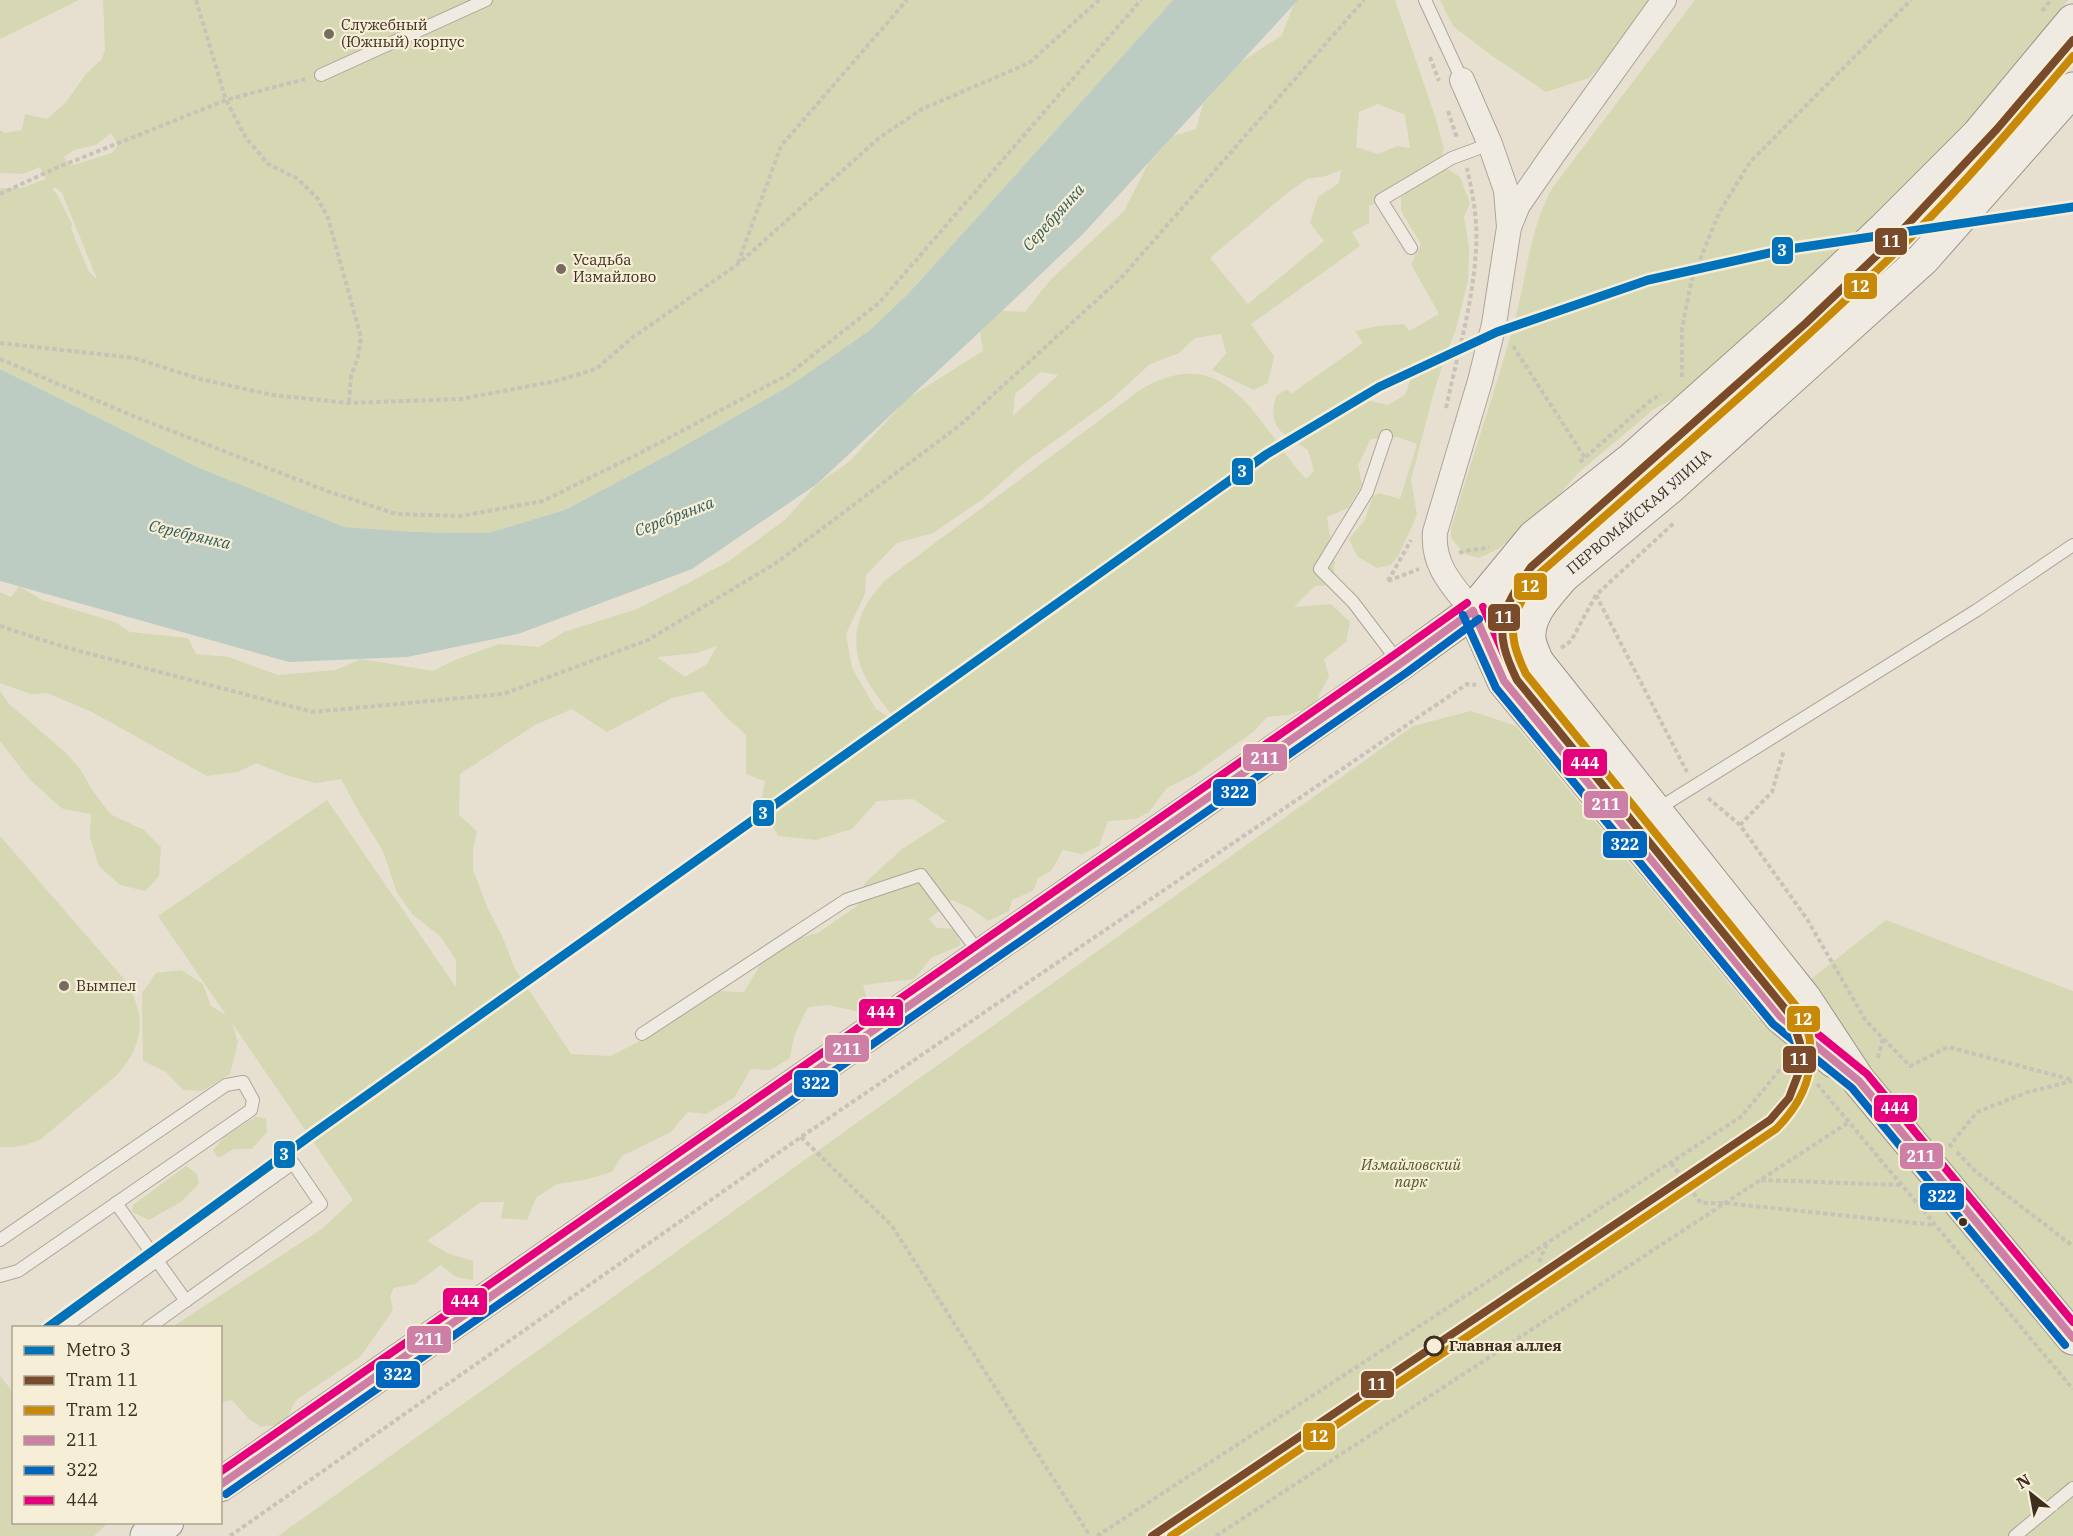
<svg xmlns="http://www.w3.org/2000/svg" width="2073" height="1536" viewBox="0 0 2073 1536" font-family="'IBM Plex Serif',serif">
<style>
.green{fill:#d6d7b3;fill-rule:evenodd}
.water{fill:#bcccc2}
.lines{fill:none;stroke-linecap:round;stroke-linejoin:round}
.service-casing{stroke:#ada599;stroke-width:14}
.minor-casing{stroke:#ada599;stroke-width:26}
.secondary-casing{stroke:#9c958a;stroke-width:35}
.path{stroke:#c8c2b9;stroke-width:4;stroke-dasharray:4.5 3;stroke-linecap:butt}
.service{stroke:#efebe3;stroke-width:12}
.minor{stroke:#efebe3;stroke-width:24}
.secondary{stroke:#efebe3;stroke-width:33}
.bus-1-casing{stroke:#f7eed8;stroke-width:12}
.bus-2-casing{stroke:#f7eed8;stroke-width:12}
.bus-3-casing{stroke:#f7eed8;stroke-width:12}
.bus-1{stroke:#ce7fa6;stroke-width:8}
.bus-2{stroke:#0065bd;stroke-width:8}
.bus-3{stroke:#e5007d;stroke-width:8}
.tram-1-casing{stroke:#f7eed8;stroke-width:12}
.tram-2-casing{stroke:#f7eed8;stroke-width:12}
.tram-1{stroke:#7a4b2a;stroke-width:8}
.tram-2{stroke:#c88808;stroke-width:8}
.metro-1-casing{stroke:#f7eed8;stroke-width:14}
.metro-1{stroke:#0072ba;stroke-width:9}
.poi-dot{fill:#786c5e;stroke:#f7eed8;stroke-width:2}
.bus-dot{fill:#3d2e20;stroke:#f7eed8;stroke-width:2}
.stop-dot{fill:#f7eed8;stroke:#3d2e20;stroke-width:3}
.labels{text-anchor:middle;stroke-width:4.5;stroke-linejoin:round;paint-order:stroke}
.poi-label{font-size:15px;fill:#3d2e20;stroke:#f7eed8;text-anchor:start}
.street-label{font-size:15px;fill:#3d2e20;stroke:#f7eed8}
.park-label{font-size:15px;font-style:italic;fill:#4d5a26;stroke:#f7eed8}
.stop-label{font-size:15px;font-weight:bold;fill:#3d2e20;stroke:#f7eed8;text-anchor:start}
.water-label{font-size:16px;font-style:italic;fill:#2f5d5a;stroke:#f7eed8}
.line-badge{stroke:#f7eed8;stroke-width:2}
.badge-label{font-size:16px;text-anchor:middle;font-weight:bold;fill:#fff}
</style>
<rect width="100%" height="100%" fill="#e7e0d1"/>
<g class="green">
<path d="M0,0H79L0,39Z"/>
<path d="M103,0H1173L909,293L870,330L794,383L668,455L565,510L488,533L414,532L344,527L195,466L0,369V188H21L46,179L40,167L23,174L0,173V130L5,133L22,130L25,114L47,119L66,102L86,74L102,59L105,49ZM111,133L118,145L112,153L70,166L64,157L74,150L96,145ZM55,187L62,193L97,279L89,272L71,229L72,224L55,191H52Z"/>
<path d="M1298,0H1395L1435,116L1444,149L1442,156L1447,169L1460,177L1470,203L1464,217L1469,248L1468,280L1456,329L1445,357L1433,395L1411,480L1417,515L1399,555L1391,565L1377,568L1357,556L1349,539L1365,520L1373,496L1379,493L1400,499L1417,444L1397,437L1371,439L1358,465L1362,485L1348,508L1327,517L1331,543L1329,558L1335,561L1333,578L1324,586H1315L1294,607L1331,604L1350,622L1346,642L1324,659L1329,676L1314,705L1289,715L1267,717L1253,732L1193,775L1167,788L1149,812L1136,819L1108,821L1099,846L1082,854L1063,850L1051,871L1038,878L1034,890L1012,900L1009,911L988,921L972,909L952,900L929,919L937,928L956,929L961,945L931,958L914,979L863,985L867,999L856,1011L828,1005L808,1007L794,1036L790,1058L770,1070L751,1069L734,1098L706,1114L688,1112L671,1132L622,1156L612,1172L584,1180L557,1184L536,1198L527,1220L501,1218L504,1202H481L427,1241L447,1253L473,1261V1280L456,1277L441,1265L415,1284L394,1288L390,1296L393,1310L361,1356L296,1400L284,1424L261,1427L249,1419L232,1400L221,1402L220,1328L172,1327L322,1229L353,1200L232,1023L238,1042L230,1074L202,1091L183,1090L166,1072L143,1061L142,993L156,973L181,970L203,984L211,1006L226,1015L158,916L327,800L456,987V960L440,936L413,915L397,893L383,851L360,814L341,779L316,783L286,775L256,763L238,772L207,776L92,712L47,693L31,694L0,683V592L11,597L19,586L42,600L115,622L130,632L188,638L196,654L229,657L278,675L336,670L361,659L433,671L455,660L499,644L539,647L564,632L637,609L692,581L729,561L786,519L817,484L849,462L908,398L983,351L980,331L1002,311L1025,312L1051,279L1124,211L1148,164L1173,136L1196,129L1203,104L1241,62L1282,35L1293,6ZM1378,104L1405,115L1410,148L1397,146L1378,154L1356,147L1359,112ZM1341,170L1339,183L1318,197L1310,223L1324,241L1248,304L1210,258L1286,194L1307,179L1326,176ZM1414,186L1401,197V211L1421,244L1411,264L1439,314L1409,331L1404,324L1378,326L1355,331L1363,343L1291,394L1287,389L1276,396C1267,430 1283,433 1308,450L1314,471L1306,479C1258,427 1229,337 1140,390L888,578C855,609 845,647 871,687C878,699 889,709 895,721L876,709L852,668L846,634L865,594L866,575L897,543L933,533L983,499L1024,463L1112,399L1150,364L1179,353L1195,338L1221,334L1226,353L1212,370L1254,390L1268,383L1274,356L1251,324L1360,246L1352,232L1369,223V206ZM1414,370L1405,395L1388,405L1370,401L1385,377ZM1041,372L1058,375L1013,416L1015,394ZM717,646L707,664L685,677L657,657L697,653ZM703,691L725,716L746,735V774L765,781L761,805L778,836L816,840L852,829L877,801L913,799L946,821L902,849L865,883L857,906L818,933L791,940L763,960L744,992L717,991L644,1039L611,1056L571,1054L515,969L502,936L488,909L473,870V849L477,831L459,815L460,774L535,725L572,709L607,732L672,698Z"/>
<path d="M1440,0H1654L1625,42L1589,78L1546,92L1491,55L1453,26Z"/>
<path d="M1695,0H2068L1994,98L1826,275L1698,386L1654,409L1578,473L1546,510L1498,549L1479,558L1464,554L1451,538V529C1471,461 1494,395 1513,327C1527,279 1528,231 1553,187Z"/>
<path d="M0,691L9,704L66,753L80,769L91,788L110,814L144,830L161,847L159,876L145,891L120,885L99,866L90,837L91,814L63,809L31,781L0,741Z"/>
<path d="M1471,711L1516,726L1759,1020L1886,920L2073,991V1536H278L1413,726Z"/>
<path d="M0,836L124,979C147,1014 145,1045 116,1076L40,1140C26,1145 15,1148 0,1147Z"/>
<path d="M255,1117L266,1118L267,1132L252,1149H234L218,1158L213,1150L224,1137Z"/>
<path d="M186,1166L197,1174L199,1184L181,1202L149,1220L132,1212L133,1205Z"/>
<path d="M0,1376L13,1392L14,1522L108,1523L94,1536H0Z"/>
</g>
<path class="water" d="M1173,0H1298L1082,235L1002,311L817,484L692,569L518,634L407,657L289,662L0,581V369L195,466L344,527L414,532L488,533L565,510L668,455L794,383L870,330L909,293Z"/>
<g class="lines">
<g class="service-casing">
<g id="service">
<path d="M1425,0L1462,80"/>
<path d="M321,75L486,0"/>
<path d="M1411,248L1381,200L1452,158L1490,144"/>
<path d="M1386,436L1367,492L1320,569L1353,602L1400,664"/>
<path d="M1656,810L1977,610L2073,545"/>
<path d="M642,1034L846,900L921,875L980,954"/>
<path d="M116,1203L186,1301"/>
<path d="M0,1240L226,1085L243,1082L253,1100L251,1110L18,1271L0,1276"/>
<path d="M63,1328L293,1163L321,1204L148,1328"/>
<path d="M2015,1536L2073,1488"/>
</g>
</g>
<g class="minor-casing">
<g id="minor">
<path d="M1462,80L1490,144L1506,190L1509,227L1494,324L1480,381L1435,532C1432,566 1453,586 1473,611"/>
<path d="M1509,227L1518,205L1554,153L1664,0"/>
</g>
</g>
<g class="secondary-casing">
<g id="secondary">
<path id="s1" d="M1477,610L1563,576L1670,487L1923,259L2073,89"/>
<path d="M1473,611L1509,633L1537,662L1805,999L1859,1081L2073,1338"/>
<path d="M1473,611L1504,681L1781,1017L1834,1061"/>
<path d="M1537,662C1534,655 1530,647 1529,639C1527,614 1547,595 1562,577"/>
<path d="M220,1485L1400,664L1473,611L1534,537L1631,460L1795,314L1884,229L1978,135L2073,21"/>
<path d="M147,1536L167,1522"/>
</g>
</g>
<g class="path">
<path d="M196,0L226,100L246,138L268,164L298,179L318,199L328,218L361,337L358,357L351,376L349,403"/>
<path d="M2042,11L2051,0"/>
<path d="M1430,57L1439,81"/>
<path d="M1448,111L1457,138"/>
<path d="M0,194L56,168L226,100L305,79"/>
<path d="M738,263L781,146L907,0"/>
<path d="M0,343L134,358L200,379L272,395L349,403L461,399L556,381L596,369L632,338L738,264L879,138L922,109L1029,63L1099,0"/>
<path d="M1513,346L1585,458"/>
<path d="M0,359L133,416L327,491L396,514L461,516L543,501L644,451L789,374L879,303L1141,0"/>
<path d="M1682,377V328L1692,279L1719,213L1750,162L1911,0"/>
<path d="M1446,408C1457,356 1473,304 1476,250C1478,222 1473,195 1467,168"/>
<path d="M1580,462L1650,401L1661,394"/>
<path d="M1459,553C1469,549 1479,550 1489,547"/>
<path d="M1388,581L1419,569"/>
<path d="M1388,581L1411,540"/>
<path d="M1596,595L1687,772"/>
<path d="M0,626L64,647L313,712L503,694L648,640L776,563L960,425L1121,278L1364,0"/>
<path d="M1561,648L1571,641L1596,595L1675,522"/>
<path d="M1708,798L1740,825L1807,919L1866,1021L1910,1066L1948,1047L2073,1080"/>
<path d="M1740,825L1772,792L1784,750"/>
<path d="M1878,1058L1883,1038"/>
<path d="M1817,1084L2073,1389"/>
<path d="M801,1137L892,1226L1090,1536"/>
<path d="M1952,1147L1950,1145L1977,1112L2028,1092L2072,1081"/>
<path d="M1957,1152L1975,1171L2073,1246"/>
<path d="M1671,1163L1701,1203H1725L1934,1225"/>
<path d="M1761,1180L1900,1185"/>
<path d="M1539,1262L1547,1243"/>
<path d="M230,1536L801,1137L1467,684L1476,685"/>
<path d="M1097,1536L1742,1116L1790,1057"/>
<path d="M1216,1536L1849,1122"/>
</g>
<use href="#service" class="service"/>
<use href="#minor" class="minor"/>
<use href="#secondary" class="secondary"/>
<g class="bus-1-casing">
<g id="bus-1">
<path d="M1473,611L1504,681L1781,1017L1859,1081L2073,1338"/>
<path d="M220,1485L1400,664L1473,611"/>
</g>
</g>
<g class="bus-2-casing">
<g id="bus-2">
<path d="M1463,615L1496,688L1773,1024L1852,1088L2065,1345"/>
<path d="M226,1494L1406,673L1479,619"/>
</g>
</g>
<g class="bus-3-casing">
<g id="bus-3">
<path d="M1483,607L1513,675L1788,1010L1867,1074L2073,1322"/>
<path d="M220,1472L1394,655L1467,603"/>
</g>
</g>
<use href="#bus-1" class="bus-1"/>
<use href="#bus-2" class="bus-2"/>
<use href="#bus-3" class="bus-3"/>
<g class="tram-1-casing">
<path id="tram-1" d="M1152,1536L1770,1120L1789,1098L1799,1072L1800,1043L1791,1016L1517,680C1492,629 1500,612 1531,567L1806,323L1894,239L1997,129L2073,40"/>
</g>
<g class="tram-2-casing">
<path id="tram-2" d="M1171,1536L1776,1129C1800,1105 1814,1078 1810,1043C1810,1033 1804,1021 1800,1011L1526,674C1504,629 1511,614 1539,574C1660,467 1784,361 1900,248C1961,188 2017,122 2073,56"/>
</g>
<use href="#tram-1" class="tram-1"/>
<use href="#tram-2" class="tram-2"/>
<g class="metro-1-casing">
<path id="metro-1" d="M47,1328L314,1133L1267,454L1379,387L1497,332L1648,280L1783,250L2073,207"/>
</g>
<use href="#metro-1" class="metro-1"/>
</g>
<g class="poi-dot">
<circle cx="329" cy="34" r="6"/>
<circle cx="561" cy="269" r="6"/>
<circle cx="64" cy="986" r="6"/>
</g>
<circle class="bus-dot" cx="1963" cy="1222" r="5"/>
<circle class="stop-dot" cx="1434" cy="1346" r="9"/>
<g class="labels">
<g class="poi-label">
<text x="341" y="30">Служебный<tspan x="341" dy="17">(Южный) корпус</tspan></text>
<text x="573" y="265">Усадьба<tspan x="573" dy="17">Измайлово</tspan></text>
<text x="76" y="991">Вымпел</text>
</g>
<g class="street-label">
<text dy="5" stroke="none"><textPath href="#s1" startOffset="192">ПЕРВОМАЙСКАЯ УЛИЦА</textPath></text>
</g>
<g class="park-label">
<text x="1411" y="1170">Измайловский<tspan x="1411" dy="17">парк</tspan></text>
</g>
<g class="stop-label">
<text x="1449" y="1351">Главная аллея</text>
</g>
<g class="water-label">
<text transform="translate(1053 217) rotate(-48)" y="6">Серебрянка</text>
<text transform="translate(674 516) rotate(-21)" y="6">Серебрянка</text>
<text transform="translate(190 534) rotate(13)" y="6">Серебрянка</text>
</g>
</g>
<g class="line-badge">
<rect x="1874" y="227" width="34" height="29" rx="6" fill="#7a4b2a"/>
<rect x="1771" y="236" width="23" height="29" rx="6" fill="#0072ba"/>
<rect x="1843" y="272" width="35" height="28" rx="6" fill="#c88808"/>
<rect x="1231" y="457" width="23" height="29" rx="6" fill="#0072ba"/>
<rect x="1513" y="572" width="35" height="29" rx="6" fill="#c88808"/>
<rect x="1487" y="603" width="34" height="29" rx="6" fill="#7a4b2a"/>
<rect x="1242" y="743" width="46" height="29" rx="6" fill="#ce7fa6"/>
<rect x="1562" y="748" width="46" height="29" rx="6" fill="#e5007d"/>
<rect x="1212" y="778" width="45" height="29" rx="6" fill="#0065bd"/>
<rect x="1583" y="790" width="46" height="29" rx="6" fill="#ce7fa6"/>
<rect x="752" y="799" width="23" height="28" rx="6" fill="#0072ba"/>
<rect x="1602" y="830" width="46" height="29" rx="6" fill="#0065bd"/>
<rect x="858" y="998" width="46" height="29" rx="6" fill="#e5007d"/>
<rect x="1786" y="1005" width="35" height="28" rx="6" fill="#c88808"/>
<rect x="824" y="1034" width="46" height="29" rx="6" fill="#ce7fa6"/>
<rect x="1782" y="1045" width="35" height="29" rx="6" fill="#7a4b2a"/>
<rect x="793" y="1069" width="46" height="29" rx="6" fill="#0065bd"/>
<rect x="1873" y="1094" width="45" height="29" rx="6" fill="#e5007d"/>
<rect x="273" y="1140" width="23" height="29" rx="6" fill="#0072ba"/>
<rect x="1899" y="1142" width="45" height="28" rx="6" fill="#ce7fa6"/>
<rect x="1919" y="1182" width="46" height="29" rx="6" fill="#0065bd"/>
<rect x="442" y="1287" width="46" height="29" rx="6" fill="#e5007d"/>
<rect x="406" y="1325" width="46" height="29" rx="6" fill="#ce7fa6"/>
<rect x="375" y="1360" width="46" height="29" rx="6" fill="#0065bd"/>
<rect x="1360" y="1370" width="35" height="29" rx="6" fill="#7a4b2a"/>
<rect x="1302" y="1422" width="34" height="29" rx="6" fill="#c88808"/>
</g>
<g class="badge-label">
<text x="1891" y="247">11</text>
<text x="1782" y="256">3</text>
<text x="1860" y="292">12</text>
<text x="1242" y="477">3</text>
<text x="1530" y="592">12</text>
<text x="1504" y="623">11</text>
<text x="1265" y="764">211</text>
<text x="1585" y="769">444</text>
<text x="1235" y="798">322</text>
<text x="1606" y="810">211</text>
<text x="763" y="819">3</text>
<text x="1625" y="850">322</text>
<text x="881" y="1018">444</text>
<text x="1803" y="1025">12</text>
<text x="847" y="1055">211</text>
<text x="1799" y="1065">11</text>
<text x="816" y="1089">322</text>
<text x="1895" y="1114">444</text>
<text x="284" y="1160">3</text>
<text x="1921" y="1162">211</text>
<text x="1942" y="1202">322</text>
<text x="465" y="1307">444</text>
<text x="429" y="1345">211</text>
<text x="398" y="1380">322</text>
<text x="1377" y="1390">11</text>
<text x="1319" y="1442">12</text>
</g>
<rect x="12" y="1326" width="210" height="198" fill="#f7eed8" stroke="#ada18e" stroke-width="1.5"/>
<rect x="24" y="1346" width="30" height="9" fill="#0072ba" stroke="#ada18e" stroke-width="1.5"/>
<text x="66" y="1356" font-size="18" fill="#3d2e20">Metro 3</text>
<rect x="24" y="1376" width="30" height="9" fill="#7a4b2a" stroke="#ada18e" stroke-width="1.5"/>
<text x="66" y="1386" font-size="18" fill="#3d2e20">Tram 11</text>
<rect x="24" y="1406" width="30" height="9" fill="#c88808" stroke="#ada18e" stroke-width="1.5"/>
<text x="66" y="1416" font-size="18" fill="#3d2e20">Tram 12</text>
<rect x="24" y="1436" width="30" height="9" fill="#ce7fa6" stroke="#ada18e" stroke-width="1.5"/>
<text x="66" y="1446" font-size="18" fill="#3d2e20">211</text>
<rect x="24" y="1466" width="30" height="9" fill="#0065bd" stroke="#ada18e" stroke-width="1.5"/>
<text x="66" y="1476" font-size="18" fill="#3d2e20">322</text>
<rect x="24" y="1496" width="30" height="9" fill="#e5007d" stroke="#ada18e" stroke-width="1.5"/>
<text x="66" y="1506" font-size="18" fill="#3d2e20">444</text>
<g transform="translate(2031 1494) rotate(329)" stroke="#f7eed8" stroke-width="4.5" paint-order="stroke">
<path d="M0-4.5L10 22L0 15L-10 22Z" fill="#3d2e20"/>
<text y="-9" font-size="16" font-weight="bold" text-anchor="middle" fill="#3d2e20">N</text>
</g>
</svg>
